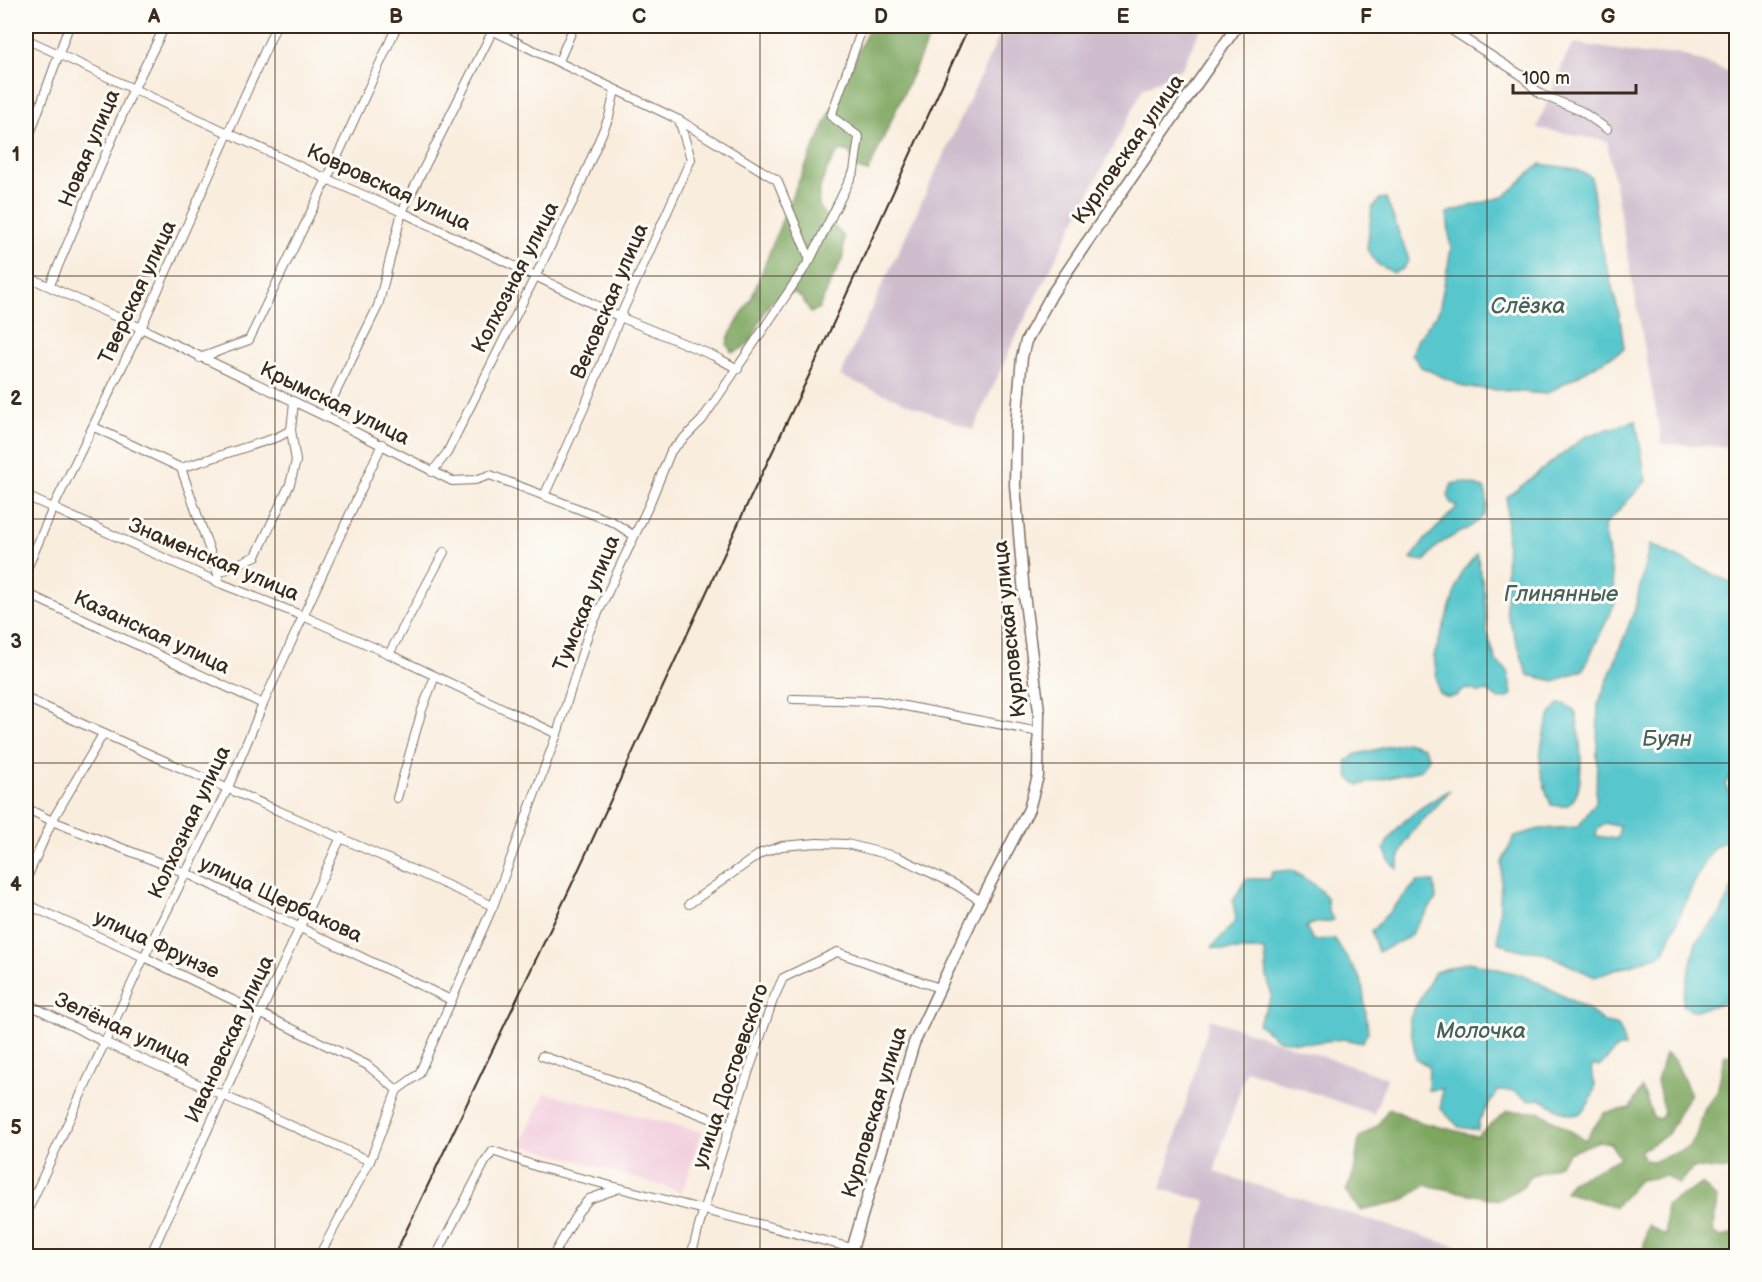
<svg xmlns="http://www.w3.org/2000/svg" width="1762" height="1282" viewBox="0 0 1762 1282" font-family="'Balsamiq Sans',sans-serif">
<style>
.built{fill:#f3cfdf}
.industrial{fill:#cfbdce}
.forest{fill:#7da65e;stroke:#5c683e;stroke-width:1.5}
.water{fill:#59c7cd;stroke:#4a7876;stroke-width:1.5;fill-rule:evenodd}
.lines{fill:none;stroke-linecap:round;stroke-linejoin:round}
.minor-casing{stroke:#7e6e61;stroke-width:10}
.secondary-casing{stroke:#7e6e61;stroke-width:13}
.minor{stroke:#fff;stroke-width:8}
.secondary{stroke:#fff;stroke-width:10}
.rail{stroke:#3b2a1e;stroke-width:2}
.grid{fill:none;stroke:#3b2a1e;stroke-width:1.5;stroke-opacity:0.55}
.labels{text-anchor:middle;stroke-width:6;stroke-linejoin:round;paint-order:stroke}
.street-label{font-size:21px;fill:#3b2a1e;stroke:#fdfcf7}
.water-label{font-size:22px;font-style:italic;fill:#46615b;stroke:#fdfcf7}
.neatline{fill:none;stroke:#3b2a1e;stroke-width:2}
.grid-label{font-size:20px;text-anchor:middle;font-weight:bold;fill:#3b2a1e}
</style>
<rect width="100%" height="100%" fill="#fdfcf7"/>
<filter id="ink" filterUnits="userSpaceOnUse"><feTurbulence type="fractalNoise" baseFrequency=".0167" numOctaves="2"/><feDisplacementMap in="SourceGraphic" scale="12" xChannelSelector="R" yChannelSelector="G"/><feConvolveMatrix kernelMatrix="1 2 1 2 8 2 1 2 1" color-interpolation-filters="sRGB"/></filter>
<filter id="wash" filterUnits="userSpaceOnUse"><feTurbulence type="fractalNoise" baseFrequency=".008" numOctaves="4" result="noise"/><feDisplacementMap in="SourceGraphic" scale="24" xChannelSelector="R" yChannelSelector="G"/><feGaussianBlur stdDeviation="1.35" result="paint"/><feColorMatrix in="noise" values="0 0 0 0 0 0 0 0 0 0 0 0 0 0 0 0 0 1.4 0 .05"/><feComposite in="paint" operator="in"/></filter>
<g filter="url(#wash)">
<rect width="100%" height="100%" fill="#f9edde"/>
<path class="built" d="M545,1093L702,1132L682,1192L521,1144Z"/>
<g class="industrial">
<path d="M1004,26H1202L1182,68L1143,89L1021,326L973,430L840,376Z"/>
<path d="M1574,43L1648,55L1677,53L1736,74V447L1662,444L1607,141L1537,128L1565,58Z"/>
<path d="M1210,1019L1387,1078L1374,1114L1246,1070L1214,1172L1465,1249L1463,1256H1191L1206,1201L1161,1189Z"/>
</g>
<g class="forest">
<path d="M870,26H934L868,172L858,169L849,152L841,150C830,160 814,192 820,207C824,217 836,228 844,237L843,257L819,308L811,313L802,298L795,293C789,294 781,295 776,298C756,311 760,348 732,352L727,345L729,336L752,297L790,200Z"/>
<path d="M1665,1054L1675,1060L1690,1093L1668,1134L1640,1151L1644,1160L1655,1161L1687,1148L1695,1138L1705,1108L1717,1092L1725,1054L1736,1055V1169L1732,1170L1693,1168L1678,1184L1667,1176L1639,1180L1615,1207L1565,1192L1571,1182L1620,1158L1610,1143L1599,1141L1569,1153L1557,1166L1530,1176L1523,1187L1499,1200L1425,1185L1402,1201L1360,1210L1346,1192L1354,1172L1359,1138L1378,1125L1389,1108L1419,1122L1477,1136L1507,1111L1540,1112L1585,1140L1604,1113L1630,1108L1642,1088L1653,1117L1660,1119L1664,1113L1657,1081Z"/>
<path d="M1702,1184L1717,1199L1713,1232L1721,1237L1734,1234L1736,1241V1256H1635L1634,1255L1643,1250L1648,1225L1666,1236V1205Z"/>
</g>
<g class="water">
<path d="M1540,164L1575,169L1591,177L1599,236L1620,318L1624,349L1546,394L1464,387L1421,367L1412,354L1418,339L1439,311L1451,250L1447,213L1505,196Z"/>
<path d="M1386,198L1409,260L1403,269L1394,273L1377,264L1367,249L1372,208L1380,199Z"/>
<path d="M1636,421L1646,481L1604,526L1616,601L1583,670L1555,681L1528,675L1506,611L1507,497L1586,436Z"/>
<path d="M1463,482L1484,488C1499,525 1458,529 1437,546C1433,550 1429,556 1425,561L1411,559L1425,540L1456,508L1457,506L1451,503L1448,495L1452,484Z"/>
<path d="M1650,544L1736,585V770L1725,784L1732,799H1736V842L1727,840L1713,848L1693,885L1663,954L1595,977L1542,952L1517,950L1498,942L1502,862L1515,836L1540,829L1578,827L1596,802L1598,705L1635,609ZM1605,823L1620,827L1617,839L1596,836L1597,830Z"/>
<path d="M1477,554L1485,596L1487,632L1496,661L1507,670L1512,694L1508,698L1499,699L1487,691L1479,693C1469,687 1464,688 1456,696L1448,697L1439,693L1434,656L1461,573Z"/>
<path d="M1559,704H1565L1575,711C1580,729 1589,799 1565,806C1561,807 1555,805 1551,805C1547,794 1543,783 1541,772C1538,754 1545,716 1559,704Z"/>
<path d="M1406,742L1423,747L1429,758L1421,770L1359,785L1349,778L1346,762L1354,755Z"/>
<path d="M1450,790C1427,821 1404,828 1397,869L1390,862L1384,848C1397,821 1426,804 1450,790Z"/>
<path d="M1291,870L1315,885L1327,897L1328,911L1334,920C1323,924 1314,920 1306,927L1313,940L1335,939L1362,982L1368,1031L1362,1043L1343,1039L1311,1043L1279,1040L1258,1024L1272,996L1267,977L1265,950H1224L1212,947L1236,921L1233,901L1246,879H1270L1272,872Z"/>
<path d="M1417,882H1434L1436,899L1409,937L1378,952L1371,932Z"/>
<path d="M1736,885V1000L1692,1011L1683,1005V997L1696,942L1721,913L1733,886Z"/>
<path d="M1469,962L1526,976L1586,1008L1605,1023L1619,1026L1625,1047L1616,1049L1599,1067L1594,1065L1591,1069L1595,1085L1594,1091L1589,1103L1581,1113L1574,1115L1563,1112L1540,1099L1528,1100L1513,1091H1497L1479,1120L1478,1130L1459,1127L1441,1109L1442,1089L1428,1090L1429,1066L1416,1059L1409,1019L1435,972Z"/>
</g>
</g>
<g filter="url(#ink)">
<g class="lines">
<g class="minor-casing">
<g id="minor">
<path d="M483,26L679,120L777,180L810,260"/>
<path d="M1445,26L1521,75L1540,94L1581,111L1607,129"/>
<path d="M26,39L327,179L402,212L620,317L714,356L738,369"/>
<path d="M559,61L574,26"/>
<path d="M26,145L69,26"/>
<path d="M26,276L141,328L324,416L452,481L475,480L490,475L613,522L633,535"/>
<path d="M50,285L133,90L165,26"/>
<path d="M200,358L249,340L327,179L397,26"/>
<path d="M324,416L378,306L402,212L493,30"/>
<path d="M94,427L181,468L278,437L291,430"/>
<path d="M181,468L219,577"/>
<path d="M432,472L447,453L574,199L609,117L615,90"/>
<path d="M26,496L222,584L303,616L389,654L557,734"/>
<path d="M544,496L584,408L620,317L691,159L679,120"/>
<path d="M26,571L53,508L141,328L276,26"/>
<path d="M218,573L256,556L290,484L296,461L291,430L294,402"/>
<path d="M26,593L263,704"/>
<path d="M389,654L444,552"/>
<path d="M26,698C180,770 338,835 493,906"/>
<path d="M793,699L879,701L1039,732"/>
<path d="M397,798L422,710L435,676"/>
<path d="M26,808L52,821L186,873L451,1000"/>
<path d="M26,880L52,821L103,734"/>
<path d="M26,904L144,957L367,1065L397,1090"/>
<path d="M689,904L761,853L782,846L817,843L847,844L898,857L956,885L981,901"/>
<path d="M26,1003L104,1042L370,1161"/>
<path d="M542,1056L618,1082L730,1126"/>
<path d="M26,1214L144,957L227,790L263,704L382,444"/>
<path d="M150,1256L341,837"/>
<path d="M319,1256L370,1161L397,1090L419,1074L493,906L557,734L588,634L649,505L671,451L702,420L810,260L854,171L859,137L831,116L863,26"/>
<path d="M436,1256L485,1162L493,1151L538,1167L852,1248"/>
<path d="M553,1256L578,1212L589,1199L620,1188"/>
<path d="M691,1256L704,1208L730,1126L773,1000L783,978L837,952L939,988"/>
</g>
</g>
<g class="secondary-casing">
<path id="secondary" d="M850,1256L914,1043L976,911L1029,809L1038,776L1039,711L1024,594L1015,485L1016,425L1022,357L1026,341L1052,294L1085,245L1237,26"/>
</g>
<use href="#minor" class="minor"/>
<use href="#secondary" class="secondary"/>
<path class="rail" d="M394,1256L571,886L745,509L817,359L969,26"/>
</g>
</g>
<path class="grid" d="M275,26V1256M518,26V1256M760,26V1256M1002,26V1256M1244,26V1256M1487,26V1256M26,276H1736M26,519H1736M26,763H1736M26,1006H1736"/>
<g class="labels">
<g class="street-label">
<text transform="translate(89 148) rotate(-67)" y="7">Новая улица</text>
<text transform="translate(1128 149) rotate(-55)" y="7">Курловская улица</text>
<text transform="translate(389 187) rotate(25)" y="7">Ковровская улица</text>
<text transform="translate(515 277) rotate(-63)" y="7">Колхозная улица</text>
<text transform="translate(137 292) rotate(-65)" y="7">Тверская улица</text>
<text transform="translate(609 301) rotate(-67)" y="7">Вековская улица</text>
<text transform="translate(335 403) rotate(26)" y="7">Крымская улица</text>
<text transform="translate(214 559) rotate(23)" y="7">Знаменская улица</text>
<text transform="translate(586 603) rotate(-68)" y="7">Тумская улица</text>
<text transform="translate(1009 629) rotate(-96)" y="7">Курловская улица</text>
<text transform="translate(152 632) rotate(25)" y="7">Казанская улица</text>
<text transform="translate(189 822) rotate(-65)" y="7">Колхозная улица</text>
<text transform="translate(281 899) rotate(25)" y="7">улица Щербакова</text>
<text transform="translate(157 944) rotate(25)" y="7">улица Фрунзе</text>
<text transform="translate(123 1029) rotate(25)" y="7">Зелёная улица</text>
<text transform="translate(229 1039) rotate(-65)" y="7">Ивановская улица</text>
<text transform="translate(730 1076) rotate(-71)" y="7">улица Достоевского</text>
<text transform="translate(874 1112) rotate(-73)" y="7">Курловская улица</text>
</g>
<g class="water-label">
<text x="1528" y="313">Слёзка</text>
<text x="1561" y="601">Глинянные</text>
<text x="1667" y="746">Буян</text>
<text x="1481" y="1038">Молочка</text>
</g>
</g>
<rect width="1762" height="1282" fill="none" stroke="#fdfcf7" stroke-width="66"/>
<path d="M1513 84v9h123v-9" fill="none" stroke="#3b2a1e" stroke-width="3"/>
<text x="1522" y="84" font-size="18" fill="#3b2a1e" stroke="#fdfcf7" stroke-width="4.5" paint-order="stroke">100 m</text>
<rect x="33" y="33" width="1696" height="1216" class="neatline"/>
<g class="grid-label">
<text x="154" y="23">A</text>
<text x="396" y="23">B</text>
<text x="639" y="23">C</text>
<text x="881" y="23">D</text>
<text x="1123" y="23">E</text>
<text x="1366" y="23">F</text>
<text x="1608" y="23">G</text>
<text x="16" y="161">1</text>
<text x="16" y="405">2</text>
<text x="16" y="648">3</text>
<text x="16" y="891">4</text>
<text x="16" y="1134">5</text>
</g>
</svg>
